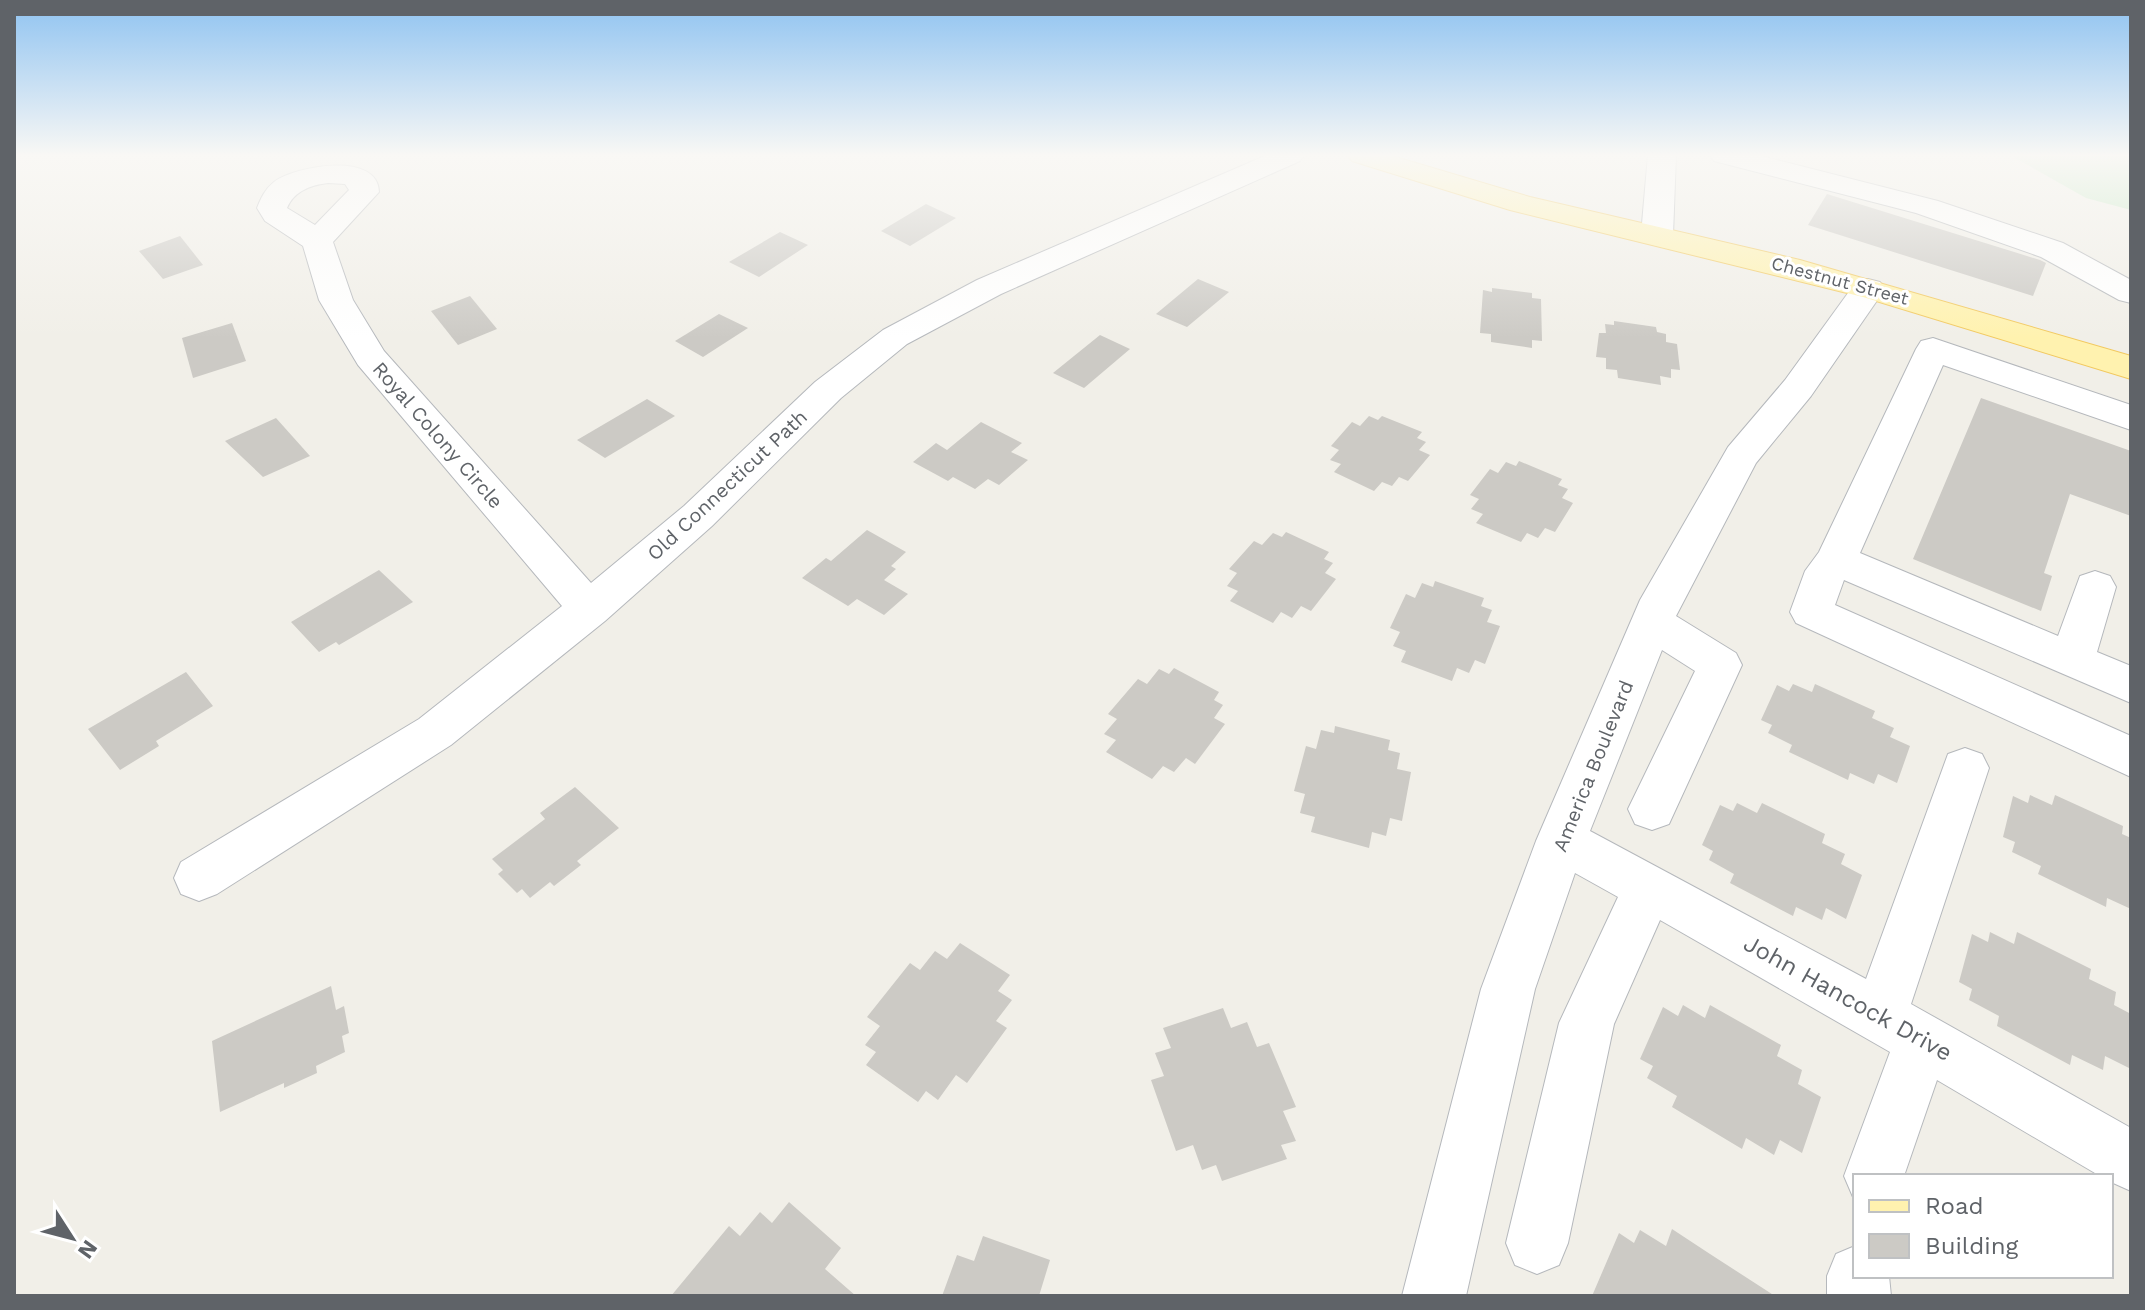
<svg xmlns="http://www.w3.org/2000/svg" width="2145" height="1310" viewBox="0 0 2145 1310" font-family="'Work Sans',sans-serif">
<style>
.green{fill:#c5e8c5}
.building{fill:#cccac5}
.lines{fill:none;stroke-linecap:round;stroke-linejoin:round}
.minor-casing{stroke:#b5b8bc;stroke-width:2}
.major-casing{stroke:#f2c960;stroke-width:2}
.minor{fill:#fff;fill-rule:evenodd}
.major{fill:#fff2af;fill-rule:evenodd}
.labels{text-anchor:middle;stroke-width:6;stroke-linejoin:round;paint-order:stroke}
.far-street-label{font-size:18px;fill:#5f6368;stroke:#fff}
.street-label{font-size:20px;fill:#5f6368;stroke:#fff}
.near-street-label{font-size:24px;fill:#5f6368;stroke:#fff}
</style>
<rect width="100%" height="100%" fill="#f1efe8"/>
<path class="green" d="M2010,155H2131V210L2086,198Z"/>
<g class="building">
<path d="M1827,194L2040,260L2046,263L2033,296L1808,225Z"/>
<path d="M926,204L956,218L910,246L881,231Z"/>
<path d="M780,232L808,245L759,277L729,262Z"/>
<path d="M180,236L203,265L163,279L139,251Z"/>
<path d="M1198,279L1229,292L1187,327L1156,314Z"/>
<path d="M1492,288L1532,293V298L1541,299L1542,341L1532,340V348L1491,342V334L1480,333L1483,290L1492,292Z"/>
<path d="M470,296L497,329L458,345L431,311Z"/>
<path d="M719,314L748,328L703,357L675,341Z"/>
<path d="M1614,321L1656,327L1657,332L1666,334V342L1677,344L1680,370L1671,369V378L1660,376L1661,385L1618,378L1617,370L1606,369V358L1596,357L1599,333H1606L1605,324L1614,325Z"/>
<path d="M232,323L246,361L193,378L182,338Z"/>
<path d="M1100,335L1130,349L1084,388L1053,373Z"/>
<path d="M1981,398L2131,451V516L2070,494L2044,573L2052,576L2041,611L1913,559Z"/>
<path d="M647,399L675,416L605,458L577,440Z"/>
<path d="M1369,416L1378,420L1382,416L1422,432L1417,438L1426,442L1419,450L1430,455L1408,481L1399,477L1392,486L1382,482L1374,491L1334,472L1341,464L1330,460L1339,450L1331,446L1352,422L1360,426Z"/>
<path d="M276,418L310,456L263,477L225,441Z"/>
<path d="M981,422L1022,443L1011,452L1028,460L999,485L988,479L975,489L953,477L948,481L913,462L936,443L947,450Z"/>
<path d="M1519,461L1562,479L1558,485L1568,489L1562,498L1573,503L1555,532L1545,528L1538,538L1527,533L1521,542L1476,523L1483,514L1471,509L1479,499L1470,495L1490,469L1498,473L1506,462L1516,466Z"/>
<path d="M867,530L906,552L891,566L896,569L884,580L908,594L884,615L857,599L848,606L802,578L826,558L831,561Z"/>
<path d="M1286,532L1329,552L1324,559L1333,563L1325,573L1336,579L1311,611L1301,606L1292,618L1281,612L1273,623L1230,601L1238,591L1227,586L1237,573L1229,569L1254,541L1262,545L1273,533L1282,537Z"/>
<path d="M379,570L413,602L339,645L336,642L319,652L291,622Z"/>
<path d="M1435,581L1484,598L1481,606L1492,610L1487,622L1500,626L1485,664L1475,660L1469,673L1457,668L1452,681L1401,662L1406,651L1393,646L1400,632L1390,628L1406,594L1415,598L1422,583L1433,587Z"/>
<path d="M1174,668L1219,692L1214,700L1223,705L1214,718L1225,724L1195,764L1186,758L1174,772L1163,766L1152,779L1106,752L1116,740L1104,734L1117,719L1108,714L1138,679L1147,684L1159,669L1169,674Z"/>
<path d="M186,672L213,706L156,741L159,746L120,770L88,729Z"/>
<path d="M1793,684L1812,692L1815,684L1875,711L1872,718L1894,728L1890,737L1910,746L1897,783L1878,774L1874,784L1850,773L1848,780L1789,752L1792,745L1768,733L1772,725L1761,720L1777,685L1789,691Z"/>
<path d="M1335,726L1390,740L1388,750L1400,753L1397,769L1411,772L1402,821L1390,818L1386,836L1372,832L1369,848L1311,832L1315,817L1300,813L1305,794L1294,791L1306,746L1316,749L1321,730L1334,733Z"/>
<path d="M575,787L619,828L577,861L581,865L554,886L550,882L530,898L522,889L517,893L498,874L503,870L492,859L545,819L540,813Z"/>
<path d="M2030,795L2052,805L2055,795L2123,826L2122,834L2131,838V909L2107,898L2106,907L2038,874L2041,866L2012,852L2015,842L2003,837L2013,796L2028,803Z"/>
<path d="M1737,803L1757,813L1762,803L1825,834L1822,843L1845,854L1841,864L1862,875L1846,919L1826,908L1822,920L1796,907L1793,916L1730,883L1734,874L1709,860L1713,851L1702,845L1720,805L1733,811Z"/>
<path d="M1990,932L2014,944L2017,932L2091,969L2089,979L2116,992L2114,1005L2131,1014V1069L2105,1056L2103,1070L2072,1055L2070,1065L1997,1026L1999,1016L1969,1000L1972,989L1959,982L1972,934L1988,942Z"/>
<path d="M960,943L1010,975L998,991L1012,1000L996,1021L1007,1028L967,1083L956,1075L938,1100L926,1091L918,1102L866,1065L876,1052L865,1045L880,1026L867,1017L910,963L920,970L935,951L947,959Z"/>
<path d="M331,986L336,1010L344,1006L349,1033L342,1036L345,1052L316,1066L317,1073L284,1088V1083L220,1112L212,1041Z"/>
<path d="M1683,1005L1705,1018L1710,1005L1781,1045L1777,1056L1802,1070L1798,1084L1821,1097L1802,1153L1780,1140L1774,1155L1746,1138L1742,1149L1672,1107L1677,1096L1647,1078L1653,1066L1640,1059L1663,1007L1678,1016Z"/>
<path d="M1223,1008L1231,1028L1247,1022L1257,1047L1269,1043L1296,1107L1283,1111L1296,1141L1281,1145L1287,1159L1222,1181L1216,1165L1202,1170L1193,1145L1176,1151L1151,1080L1164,1076L1155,1053L1171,1048L1163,1028Z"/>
<path d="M789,1202L841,1248L825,1269L856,1296H671L729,1226L740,1236L760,1212L772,1223Z"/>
<path d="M1672,1229L1710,1254L1775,1296H1592L1619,1233L1634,1243L1640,1230L1666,1246Z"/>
<path d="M983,1236L1050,1260L1039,1296H942L957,1255L974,1261Z"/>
</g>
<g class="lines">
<g class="minor-casing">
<g id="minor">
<path d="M1267,155H1304L1300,161L1001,294L907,344L841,398L712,526L605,621L451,745L217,894L199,901L181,894L174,878L181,862L419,719L562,606L358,365L319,300L303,246L265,221L257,208C261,198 265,189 274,182C295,166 378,151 379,192L333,242L353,300L384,351L591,583L684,506L815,382L883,330L977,280ZM328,183L345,184L349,190L315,225L287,208C294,191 311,185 328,183Z"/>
<path d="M1648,155H1676L1673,235L1668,242L1657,244L1646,242L1641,235Z"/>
<path d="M1710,155H1757L1938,201L2063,243L2131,280V303L2119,300L2041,257L1916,213L1714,161Z"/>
<path d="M1868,279L1880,282L1885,289L1811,396L1756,463L1676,616L1736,653L1742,665L1669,824L1652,830L1635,824L1628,809L1695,671L1662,650L1590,831L1866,979L1948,754L1965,748L1982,754L1989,768L1911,1004L2131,1128V1191L2111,1182V1176H2100L1937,1080L1904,1176H1855L1853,1197L1844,1176L1890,1052L1660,920L1614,1024L1568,1243L1559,1265L1537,1274L1515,1265L1506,1243L1559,1023L1618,897L1575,873L1535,989L1466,1296H1402L1481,989L1536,841L1640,600L1728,447L1785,380L1856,282Z"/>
<path d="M1933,338L2131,405V430L1943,365L1860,553L2058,636L2080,576L2095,571L2110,576L2116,587L2097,652L2131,666V703L1844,580L1835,605L2131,736V777L1796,623L1790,612L1805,571L1819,552L1916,349L1921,341Z"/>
<path d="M1855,1246V1276H1889L1891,1296H1827V1276L1836,1254Z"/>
</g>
</g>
<g class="major-casing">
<path id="major" d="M1348,155H1389L1530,197L1800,260L2131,356V379L1863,297L1510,210L1352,161Z"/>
</g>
<use href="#minor" class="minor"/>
<use href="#major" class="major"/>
</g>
<linearGradient id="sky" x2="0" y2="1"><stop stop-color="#8fc3f1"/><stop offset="0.46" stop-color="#f9f8f5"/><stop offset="1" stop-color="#f9f8f5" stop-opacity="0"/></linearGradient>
<rect width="2145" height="338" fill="url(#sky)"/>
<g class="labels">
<g class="far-street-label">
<text transform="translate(1840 281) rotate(15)" y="6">Chestnut Street</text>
</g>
<g class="street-label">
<text transform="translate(438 435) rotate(49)" y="7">Royal Colony Circle</text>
<text transform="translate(727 485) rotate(-43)" y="7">Old Connecticut Path</text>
<text transform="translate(1593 766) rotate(-68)" y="7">America Boulevard</text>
</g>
<g class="near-street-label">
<text transform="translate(1848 998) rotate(29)" y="8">John Hancock Drive</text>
</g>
</g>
<rect width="2145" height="1310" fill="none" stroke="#5f6368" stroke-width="32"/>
<rect x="1853" y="1174" width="260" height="104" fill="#ffffff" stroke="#bfc1c3" stroke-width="2"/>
<rect x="1869" y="1200" width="40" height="12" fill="#fff2af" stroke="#bfc1c3" stroke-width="2"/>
<text x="1925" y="1214" font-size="24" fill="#5f6368">Road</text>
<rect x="1869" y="1234" width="40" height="24" fill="#cccac5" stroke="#bfc1c3" stroke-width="2"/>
<text x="1925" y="1254" font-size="24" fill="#5f6368">Building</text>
<g transform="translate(72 1238) rotate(126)" stroke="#ffffff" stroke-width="6" paint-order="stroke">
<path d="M0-6L14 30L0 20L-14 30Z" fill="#5f6368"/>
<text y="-12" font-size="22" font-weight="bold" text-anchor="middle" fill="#5f6368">N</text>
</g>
</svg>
